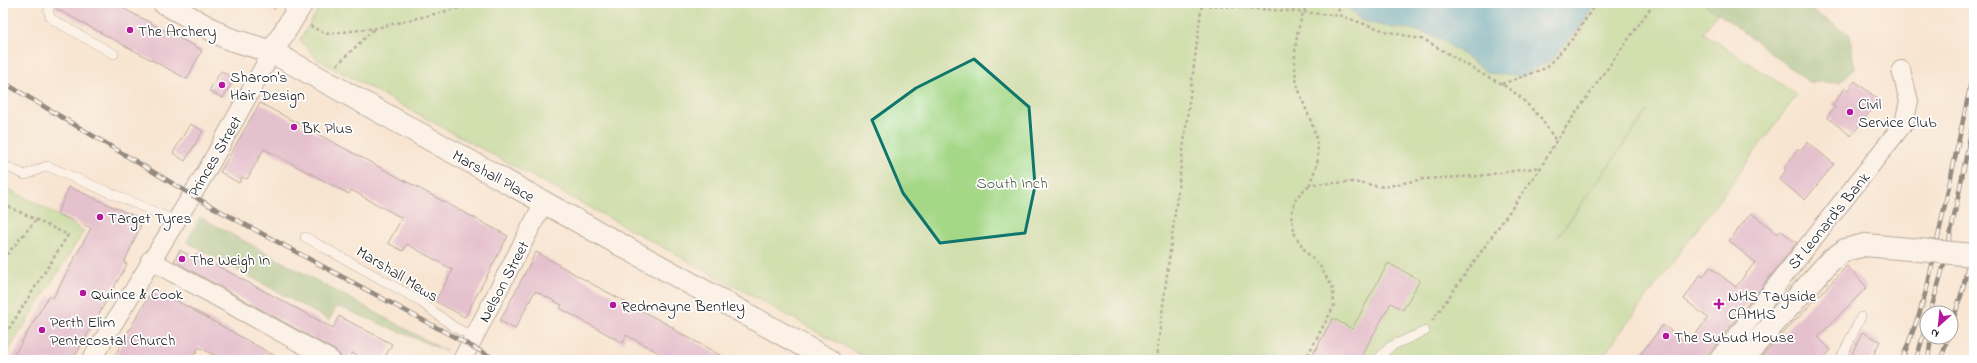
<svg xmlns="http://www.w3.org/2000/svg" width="1977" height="363" viewBox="0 0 1977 363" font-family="'Indie Flower',sans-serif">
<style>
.green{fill:#a4d786;stroke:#607a51;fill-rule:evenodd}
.forest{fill:#83b873;stroke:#506a48}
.water{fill:#45a6c5;stroke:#306170}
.building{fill:#cf94cb}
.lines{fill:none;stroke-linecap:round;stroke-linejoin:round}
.service-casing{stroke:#69625b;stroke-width:10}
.minor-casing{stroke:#69625b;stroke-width:20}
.tertiary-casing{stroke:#69625b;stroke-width:24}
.primary-casing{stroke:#69625b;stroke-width:24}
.path{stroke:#69625b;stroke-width:2.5;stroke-dasharray:3 3;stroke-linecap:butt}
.service{stroke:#fff;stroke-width:9}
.minor{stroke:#fff;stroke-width:18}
.tertiary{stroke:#fff;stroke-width:22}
.primary{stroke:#fff;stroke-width:22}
.rail-casing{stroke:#1c1c1c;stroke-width:4.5}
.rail{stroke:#fff;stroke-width:3;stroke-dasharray:9;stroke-linecap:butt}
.tertiary-bridge-casing{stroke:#69625b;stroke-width:24;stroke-linecap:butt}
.tertiary-bridge{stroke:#fff;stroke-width:22}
.marked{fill:none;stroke:#0f766e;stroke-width:3;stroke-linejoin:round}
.poi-dot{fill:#b5179e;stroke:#fff;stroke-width:1.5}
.labels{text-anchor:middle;stroke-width:3.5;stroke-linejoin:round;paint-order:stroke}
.poi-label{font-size:16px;fill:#1c1c1c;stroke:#fff;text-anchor:start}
.street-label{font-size:16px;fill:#1c1c1c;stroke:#fff}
.park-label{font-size:16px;fill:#4c5d41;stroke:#fff}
</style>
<rect width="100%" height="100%" fill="#fff"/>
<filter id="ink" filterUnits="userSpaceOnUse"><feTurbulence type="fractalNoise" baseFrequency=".025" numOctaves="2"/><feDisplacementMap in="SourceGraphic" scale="8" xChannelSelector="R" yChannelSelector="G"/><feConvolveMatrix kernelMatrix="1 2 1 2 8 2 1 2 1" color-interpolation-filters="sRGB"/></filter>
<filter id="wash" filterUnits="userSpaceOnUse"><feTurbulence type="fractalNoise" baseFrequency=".012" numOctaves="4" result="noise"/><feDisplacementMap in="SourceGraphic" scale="16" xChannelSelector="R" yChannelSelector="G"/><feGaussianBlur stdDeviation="0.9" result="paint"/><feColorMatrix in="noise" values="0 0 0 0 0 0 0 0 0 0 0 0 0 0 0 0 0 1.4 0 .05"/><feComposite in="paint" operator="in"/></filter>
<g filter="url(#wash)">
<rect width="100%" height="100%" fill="#f8e5d1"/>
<g class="green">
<path d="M322,3H1724L1703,33L1797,95L1600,360H870L317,59L300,40ZM1647,111H1648L1557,238Z"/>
<path d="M3,187L36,203L84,231L3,359Z"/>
</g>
<g class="forest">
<path d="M1702,3H1800L1850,35L1854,69L1839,83L1809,82L1728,20Z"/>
<path d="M200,217L446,351L337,306L329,320L187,242Z"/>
</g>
<path class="water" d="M1343,3H1596L1578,30L1552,59L1524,76L1489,73L1441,39L1412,29L1392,28L1360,20Z"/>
<g id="blocks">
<g class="building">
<path d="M57,3H113L202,50L187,79L55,8Z"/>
<path d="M221,71L234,79L223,98L209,91Z"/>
<path d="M1855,81L1879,100L1851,136L1827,117L1835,107L1832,105L1845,88L1848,90Z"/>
<path d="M260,103L508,236L465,317L435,301L453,270L407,244L403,251L388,243L402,218L351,190L349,194L264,149L247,179L242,177L239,183L220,172Z"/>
<path d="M190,124L203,131L185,161L173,153Z"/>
<path d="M1807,142L1834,164L1805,200L1779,179L1786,170L1784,168L1798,149L1800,151Z"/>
<path d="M69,187L143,220L124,263L127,264L73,360H11L49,296L53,298L91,228L57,214Z"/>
<path d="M1751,213L1778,234L1780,230L1797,243L1705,358L1707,360H1636L1663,325L1688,344L1708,318L1684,299L1700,275L1703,277L1710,267L1736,287L1755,262L1729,241Z"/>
<path d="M180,250L194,258L195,254L333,328L339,316L392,344L383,360H366L352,353L348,360H347L341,357L336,351L174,261Z"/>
<path d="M536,252L594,285L674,328L673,329L729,360H672L626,335L623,343L560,308L562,305L535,291L515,329L500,321Z"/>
<path d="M1388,263L1420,280L1403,310L1391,303L1359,360H1323L1313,354L1333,318L1352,329Z"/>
<path d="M1847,266L1867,287L1818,337L1831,350L1822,360H1758Z"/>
<path d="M153,289L179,302L282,360H223L199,347L192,360H112Z"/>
<path d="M1862,332L1880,341L1871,360H1849Z"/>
</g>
</g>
</g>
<g filter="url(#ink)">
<use href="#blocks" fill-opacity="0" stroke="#69625b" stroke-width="1"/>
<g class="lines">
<g class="service-casing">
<g id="service">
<path d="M51,3C48,10 47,14 53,20L114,54"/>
<path d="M3,165L25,175L47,166L176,221"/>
<path d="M305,237L417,299L454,327L474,337"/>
<path d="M1377,360L1391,346L1425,331"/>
<path d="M1840,360L1861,317"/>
</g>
</g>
<g class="minor-casing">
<g id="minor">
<path d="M150,260L331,360"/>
<path d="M91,360L206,172L272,52"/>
<path d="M462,360L544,202"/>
<path d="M1718,360L1904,123L1909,101L1901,70"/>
</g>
</g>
<g class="tertiary-casing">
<path id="tertiary" d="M1741,360L1830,261L1845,250L1865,245"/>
</g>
<g class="primary-casing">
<g id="primary">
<path d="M164,3L227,38L272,52L829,360"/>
<path d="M272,52L302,3"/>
</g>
</g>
<g class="path">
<path d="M263,3L275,9"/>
<path d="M1308,3C1296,23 1291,64 1298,87C1305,112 1322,136 1317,164C1315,170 1312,177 1310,184L1352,182L1384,187L1423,179L1479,176L1541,167"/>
<path d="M1336,3L1341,16"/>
<path d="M1585,3L1593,8"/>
<path d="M1202,5L1303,12L1341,16L1385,31L1425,40L1484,75L1502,84L1519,96L1541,118L1556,141"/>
<path d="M310,26L326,34L376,28L480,3"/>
<path d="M337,65L375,28"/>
<path d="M1502,84L1546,68L1574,37L1596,3"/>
<path d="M3,204L68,235L3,338"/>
<path d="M3,259L36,220"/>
<path d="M1432,321L1541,167L1556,141L1654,3"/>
<path d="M1156,360L1202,3"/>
<path d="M1305,360L1334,306L1333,289L1320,266L1306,252L1295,235L1291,215L1296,198L1310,184"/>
</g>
<use href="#service" class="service"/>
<use href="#minor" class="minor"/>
<use href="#tertiary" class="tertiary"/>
<use href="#primary" class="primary"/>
<g class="rail-casing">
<g id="rail">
<path d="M3,82L207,204L497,360"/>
<path d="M1930,313L1945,261L1974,118"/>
<path d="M1951,327L1963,289L1974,235"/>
<path d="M1902,360L1919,315L1928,284L1974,69"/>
<path d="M1916,360L1927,323"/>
<path d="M1928,360L1931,337"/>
<path d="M1941,360L1948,337"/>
<path d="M1973,360L1974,357"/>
</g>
</g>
<use href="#rail" class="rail"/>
<g class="tertiary-bridge-casing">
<path id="tertiary-bridge" d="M1865,245L1974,255"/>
</g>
<use href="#tertiary-bridge" class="tertiary-bridge"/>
</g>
</g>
<path d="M0 0H1977V363H0ZM974,59L1029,107L1035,186L1025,233L940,243L903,193L872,120L916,88Z" fill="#f8e5d1" fill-opacity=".55" fill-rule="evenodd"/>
<path class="marked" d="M974,59L1029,107L1035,186L1025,233L940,243L903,193L872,120L916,88Z"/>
<g class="poi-dot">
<circle cx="130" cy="30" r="4"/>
<circle cx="222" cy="85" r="4"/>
<circle cx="1850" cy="112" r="4"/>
<circle cx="294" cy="127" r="4"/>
<circle cx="100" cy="217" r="4"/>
<circle cx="182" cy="259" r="4"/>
<circle cx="83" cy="293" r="4"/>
<path d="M1717 298h4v4h4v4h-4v4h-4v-4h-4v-4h4z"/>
<circle cx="613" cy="305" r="4"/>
<circle cx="42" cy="330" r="4"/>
<circle cx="1666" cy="336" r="4"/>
</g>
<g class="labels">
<g class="poi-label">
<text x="138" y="36">The Archery</text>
<text x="230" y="82">Sharon's<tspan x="230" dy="18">Hair Design</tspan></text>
<text x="1858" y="109">Civil<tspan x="1858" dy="18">Service Club</tspan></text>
<text x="302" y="133">BK Plus</text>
<text x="108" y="223">Target Tyres</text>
<text x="190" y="265">The Weigh In</text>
<text x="91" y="299">Quince &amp; Cook</text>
<text x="1728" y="301">NHS Tayside<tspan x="1728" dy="18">CAMHS</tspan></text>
<text x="621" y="311">Redmayne Bentley</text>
<text x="50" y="327">Perth Elim<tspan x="50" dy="18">Pentecostal Church</tspan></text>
<text x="1674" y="342">The Subud House</text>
</g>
<g class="street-label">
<text transform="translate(214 156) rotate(-60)" y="6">Princes Street</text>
<text transform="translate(494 175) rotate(29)" y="6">Marshall Place</text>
<text transform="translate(1828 220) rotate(-51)" y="6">St Leonard's Bank</text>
<text transform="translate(398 273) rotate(31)" y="6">Marshall Mews</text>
<text transform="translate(503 281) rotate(-62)" y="6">Nelson Street</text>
</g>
<g class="park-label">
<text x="1012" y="188">South Inch</text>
</g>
</g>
<rect width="1977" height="363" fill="none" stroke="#fff" stroke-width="16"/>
<g transform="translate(1939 325) rotate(207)"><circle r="19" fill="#ffffff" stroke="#a4a4a4"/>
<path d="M0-3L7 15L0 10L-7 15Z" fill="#b5179e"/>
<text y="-6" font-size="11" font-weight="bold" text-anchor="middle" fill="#1c1c1c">N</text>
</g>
</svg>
